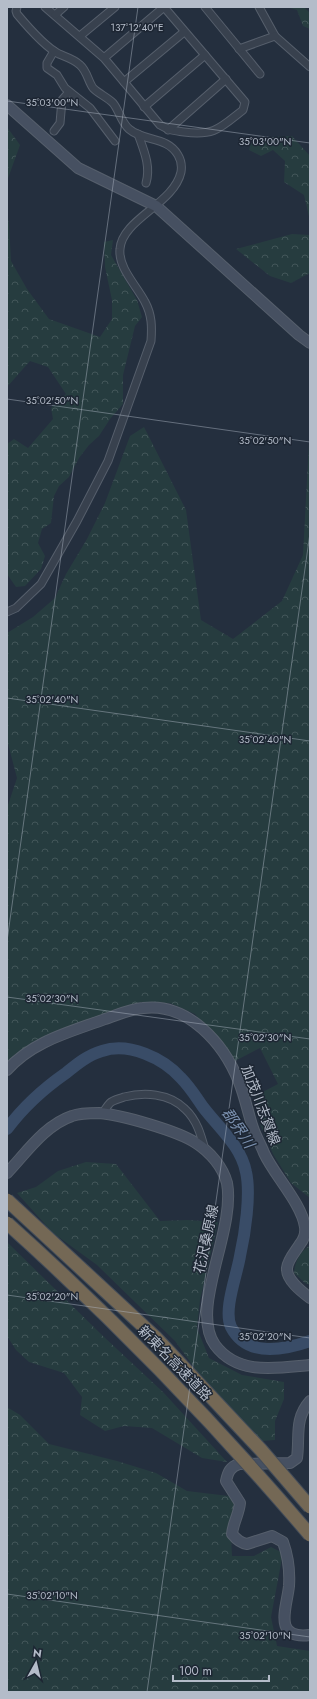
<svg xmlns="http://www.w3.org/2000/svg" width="317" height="1699" viewBox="0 0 317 1699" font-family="Jost,'Noto Sans JP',sans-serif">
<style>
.forest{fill:url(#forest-crowns)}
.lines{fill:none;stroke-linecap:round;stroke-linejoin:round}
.river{stroke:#394c67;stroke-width:12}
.street-casing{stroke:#565f6c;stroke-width:9}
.secondary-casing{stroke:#565f6c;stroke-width:12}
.street{stroke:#38414e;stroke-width:7}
.secondary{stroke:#465061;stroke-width:10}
.highway-bridge-casing{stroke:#434c59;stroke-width:15;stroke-linecap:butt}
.highway-bridge{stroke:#746855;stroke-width:13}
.ticks{fill:none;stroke:#b4bcc9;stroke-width:1;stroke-opacity:0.45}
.labels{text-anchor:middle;stroke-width:3;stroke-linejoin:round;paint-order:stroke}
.street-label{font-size:14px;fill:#b4bcc9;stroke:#1d2633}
.water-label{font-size:15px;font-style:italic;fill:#7c92b1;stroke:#1d2633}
.ticks-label{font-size:10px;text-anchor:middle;fill:#b4bcc9;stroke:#1d2633;stroke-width:3;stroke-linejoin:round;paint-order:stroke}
</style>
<defs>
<pattern id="forest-crowns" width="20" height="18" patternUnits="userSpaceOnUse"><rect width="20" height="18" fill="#263c3f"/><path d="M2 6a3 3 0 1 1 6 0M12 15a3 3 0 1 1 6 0" fill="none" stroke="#435659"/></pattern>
</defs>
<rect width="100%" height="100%" fill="#242f3e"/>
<g class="forest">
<path d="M287,7H304L310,13V29L303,26L297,10Z"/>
<path d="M7,127L20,145L7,181Z"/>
<path d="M292,136L310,156V221L304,195L284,182L285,161L273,150L261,156L249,150L251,143L273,137Z"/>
<path d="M7,212L9,224L11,261L27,289L49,319L100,337L112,319V300L105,267L104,242L113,240L111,255L137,300L142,317L135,326L123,375V404L110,419L99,436L89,445L79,458L69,477L59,486L54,496L51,523L42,529L38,543L45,556L41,569L25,586L16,587L7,574V444L14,439L28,448L53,419L51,408L66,394L48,367L30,361L7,387Z"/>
<path d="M292,234L310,235V273L291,283L270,276L236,249Z"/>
<path d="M310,424V1198L291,1183L273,1154L260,1124L255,1096L278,1084L260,1048L235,1061L195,1014L170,1003L141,1002L63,1028L33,1042L10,1059L7,1062V808L17,778L7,740V633L33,617L55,598L66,574L87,539L105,503L130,436L144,427L186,510L201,620L233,639L282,601L303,555Z"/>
<path d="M86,1162L116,1164L160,1221L187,1220L218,1222L200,1300L197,1328L209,1358L242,1375L284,1382V1399L275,1421V1440L262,1441L196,1370L175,1341L97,1265L53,1233L17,1193L36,1187L58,1171Z"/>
<path d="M7,1242L103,1336L163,1392L227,1462L202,1458L152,1428L124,1426L105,1431L80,1415L82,1397L64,1373L29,1362L16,1350L7,1336Z"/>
<path d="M310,1245V1285L305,1283L294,1273C295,1261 300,1252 310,1245Z"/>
<path d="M7,1407L20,1415L49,1444L117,1461L156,1473L187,1491L229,1496L239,1513L231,1536L232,1556H254L271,1547L283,1553L271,1617L277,1646L310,1651V1692H7Z"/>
</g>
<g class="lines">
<path class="river" d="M7,1129C24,1106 43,1089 66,1073C77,1064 88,1055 102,1051C129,1042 163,1058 181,1078C190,1087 196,1097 203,1107C219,1128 241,1146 246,1172C251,1194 245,1234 240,1256C237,1275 223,1310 231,1327C247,1358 284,1350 310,1341"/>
<g class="street-casing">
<g id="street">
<path d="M45,7L104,58L160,125C168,130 175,131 184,132C215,136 220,128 243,110L245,102L164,7L104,58"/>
<path d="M205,7L260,74"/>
<path d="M259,7L275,36L310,67"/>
<path d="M55,15L64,7"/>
<path d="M80,36L115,7"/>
<path d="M239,49L275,36"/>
<path d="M54,51L47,63V68L57,75L65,88L90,108L115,141"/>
<path d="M124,82L184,32"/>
<path d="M144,107L205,55"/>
<path d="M168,130L226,79"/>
<path d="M54,131L60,123L62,100L69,92"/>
<path d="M138,134C144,151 151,166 146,183"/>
<path d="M7,612L16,608L41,584L77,521L108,461L151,341C152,327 152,315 145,302C137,286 118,268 120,249C122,219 174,204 181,172C182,166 181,160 178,155C167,136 144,142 129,129C121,122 119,110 113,103C107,97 99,94 93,88C88,81 87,71 80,65C74,59 66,57 59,54C45,47 27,26 17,14L16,11L17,7"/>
<path d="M102,1114C105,1110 107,1106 110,1103C113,1100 119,1099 124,1097C144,1092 169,1093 185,1109C197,1120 201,1135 205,1150"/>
</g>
</g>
<g class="secondary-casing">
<g id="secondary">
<path d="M7,105L78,168L156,206L299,335L310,343"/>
<path d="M7,1070C33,1041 70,1032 105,1019C117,1015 130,1009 143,1008C188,1002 224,1044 239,1082C245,1097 248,1113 253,1128C256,1137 261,1145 264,1153C274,1175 302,1204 305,1227C306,1234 304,1239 300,1244C296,1251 288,1259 287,1268C286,1280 302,1292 310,1298"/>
<path d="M7,1173C26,1153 45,1125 72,1116C80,1113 90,1113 99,1113C122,1115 178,1131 196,1143C210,1152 223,1167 227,1183C236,1230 189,1309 215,1345C238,1376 277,1368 310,1365"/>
<path d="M310,1401C294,1419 300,1436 297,1458L290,1463L239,1464C230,1467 228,1472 226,1481L240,1503C239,1514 233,1523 232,1534C236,1539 240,1543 247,1544L272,1536L283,1542C288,1556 290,1571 289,1586C287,1607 272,1640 310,1635"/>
</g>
</g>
<use href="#street" class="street"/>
<use href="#secondary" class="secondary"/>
<g class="highway-bridge-casing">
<g id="highway-bridge">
<path d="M7,1200L155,1337L261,1450L310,1507"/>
<path d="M7,1223C115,1320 216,1424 310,1535"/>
</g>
</g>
<use href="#highway-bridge" class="highway-bridge"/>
</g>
<path class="ticks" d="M7,101L310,143M7,399L310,442M7,698L310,741M7,941L138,7M7,997L310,1039M7,1295L310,1338M7,1594L310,1637M147,1692L310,533"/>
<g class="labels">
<g class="street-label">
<text transform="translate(261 1105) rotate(69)" y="5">加茂川志賀線</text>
<text transform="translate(206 1239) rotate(-78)" y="5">花沢桑原線</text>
<text transform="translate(175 1363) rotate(46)" y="5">新東名高速道路</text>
</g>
<g class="water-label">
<text transform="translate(238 1128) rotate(56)" y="5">郡界川</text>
</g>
</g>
<g class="ticks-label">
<text x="137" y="31">137°12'40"E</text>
<text x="52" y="106">35°03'00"N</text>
<text x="265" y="145">35°03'00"N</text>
<text x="52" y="404">35°02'50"N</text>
<text x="265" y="444">35°02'50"N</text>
<text x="52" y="703">35°02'40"N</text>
<text x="265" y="743">35°02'40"N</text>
<text x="52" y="1002">35°02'30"N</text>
<text x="265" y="1041">35°02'30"N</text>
<text x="52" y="1300">35°02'20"N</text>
<text x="265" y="1340">35°02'20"N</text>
<text x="52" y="1599">35°02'10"N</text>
<text x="265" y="1639">35°02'10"N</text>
</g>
<rect width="317" height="1699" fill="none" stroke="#b4bcc9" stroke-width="16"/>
<g transform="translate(36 1663) rotate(8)" stroke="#1d2633" stroke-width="3" paint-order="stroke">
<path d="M0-3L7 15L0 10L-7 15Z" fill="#b4bcc9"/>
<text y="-6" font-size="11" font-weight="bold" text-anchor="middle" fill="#b4bcc9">N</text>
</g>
<path d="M173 1675v6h96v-6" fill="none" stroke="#b4bcc9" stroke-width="2"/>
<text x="179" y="1675" font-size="12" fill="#b4bcc9" stroke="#1d2633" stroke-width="3" paint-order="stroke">100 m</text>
</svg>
